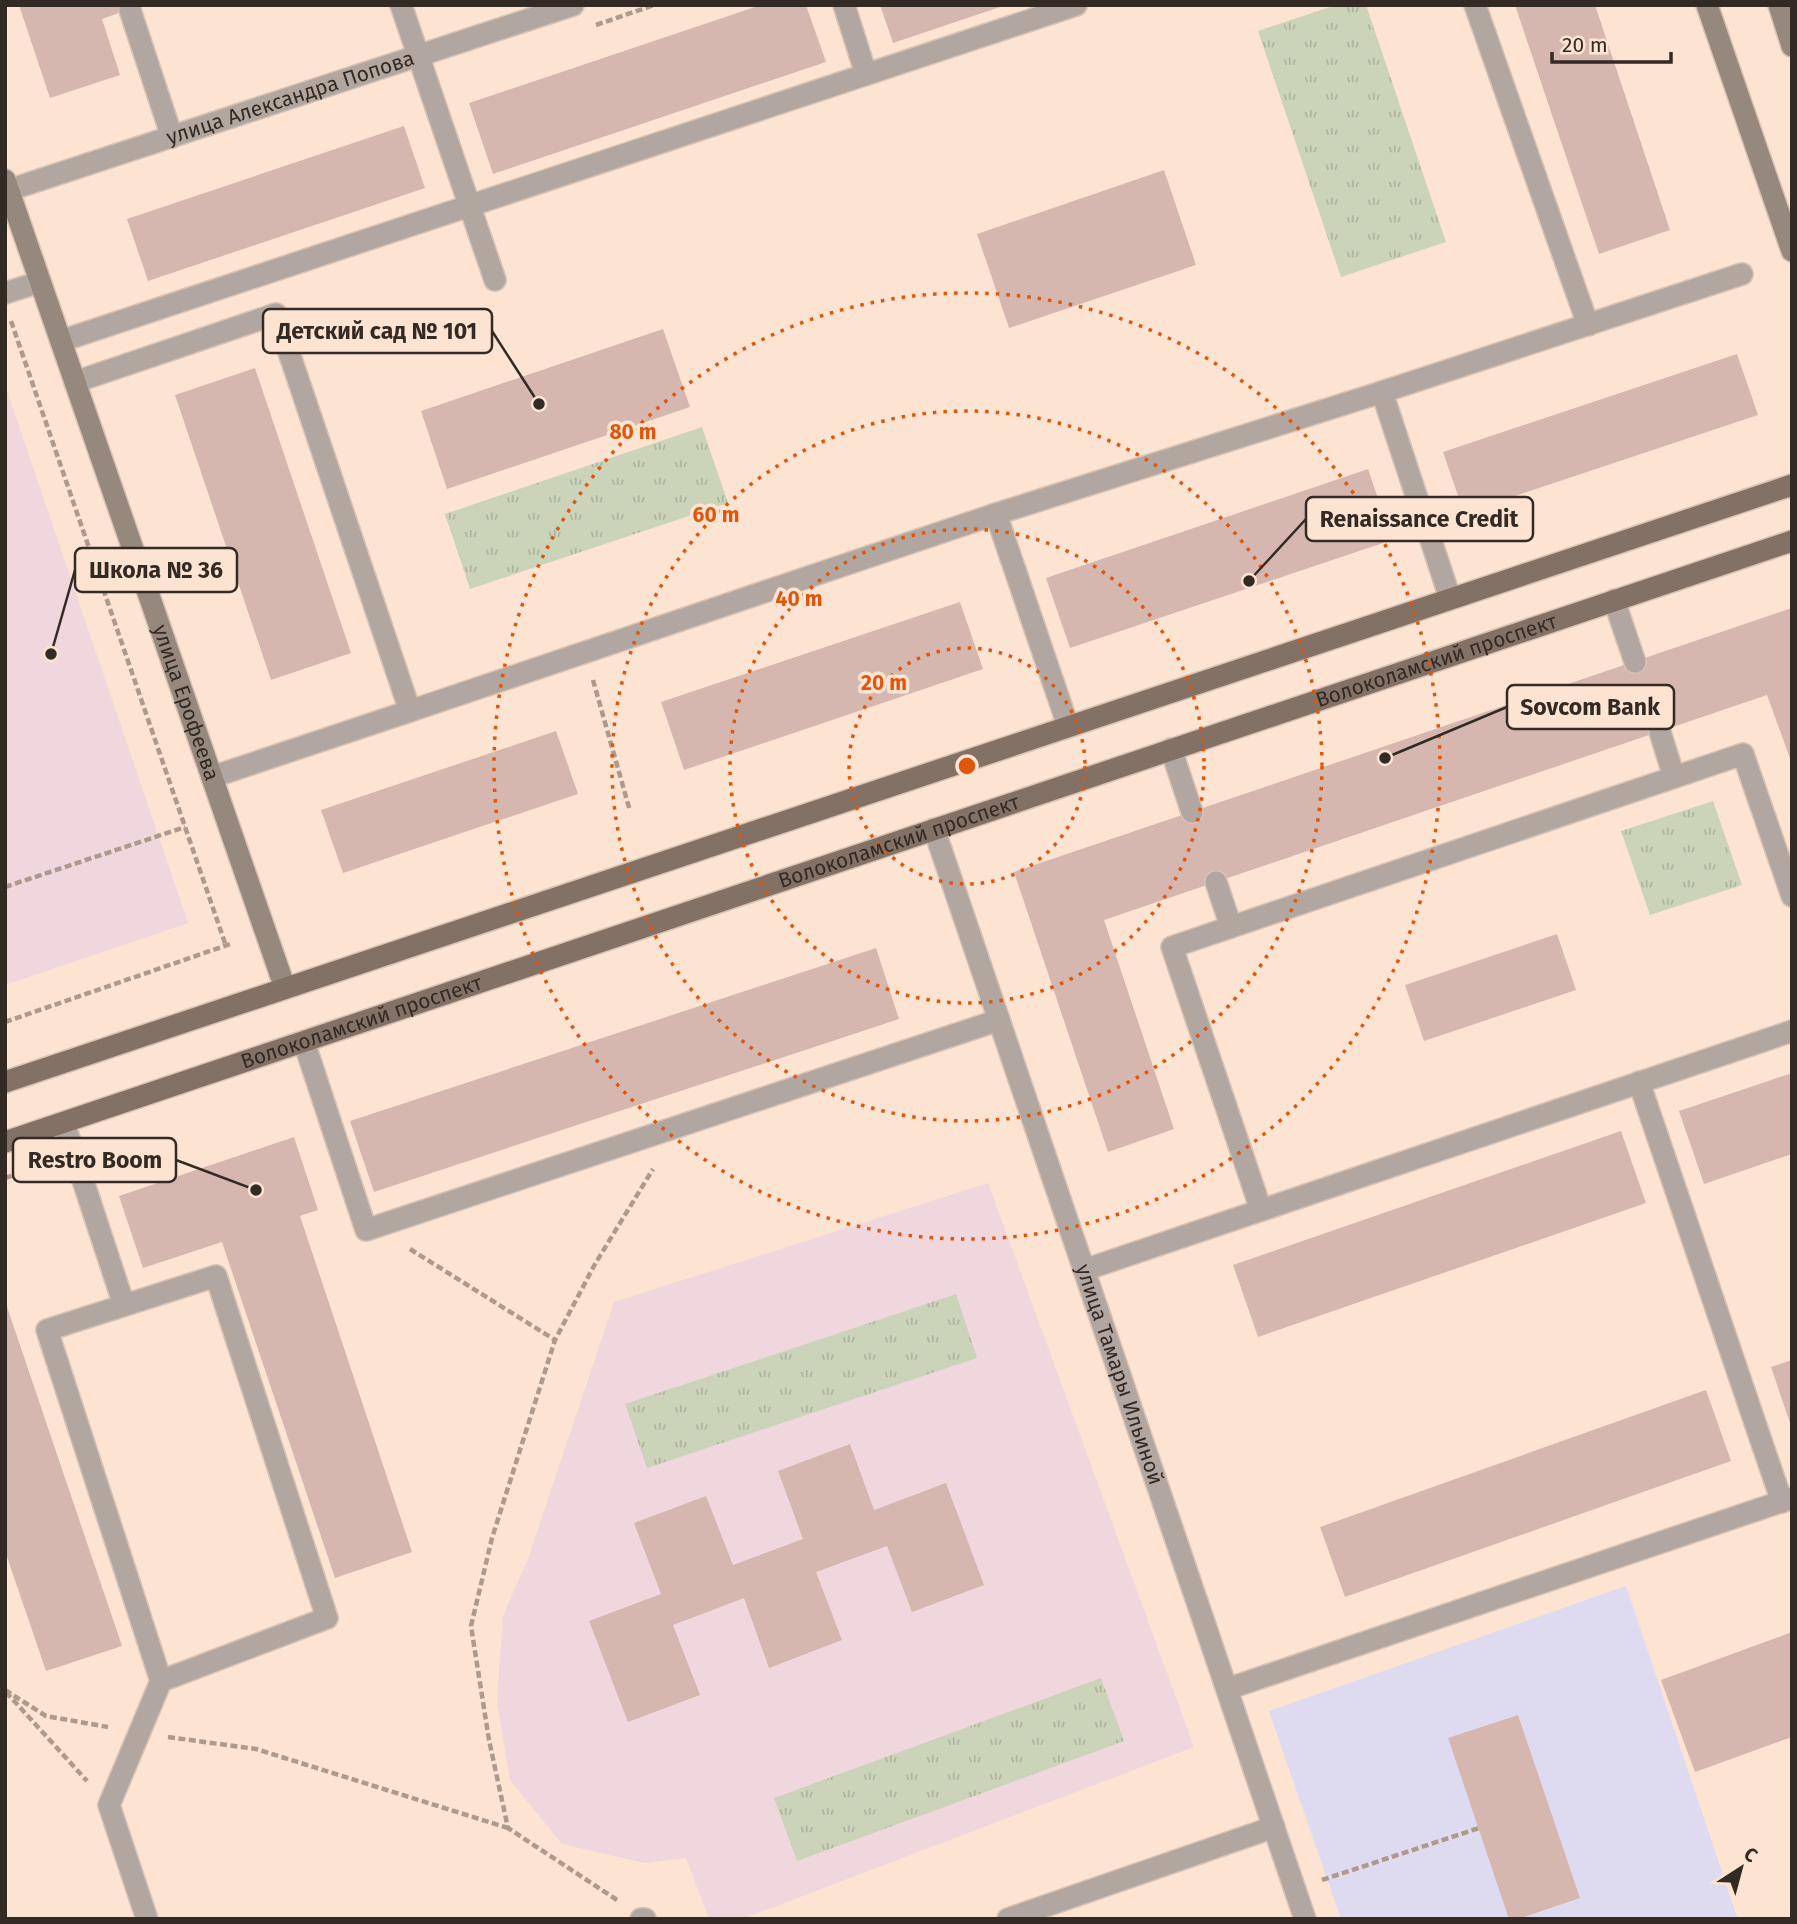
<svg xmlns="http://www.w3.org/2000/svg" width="1797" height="1924" viewBox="0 0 1797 1924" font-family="'Fira Sans',sans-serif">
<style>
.education{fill:#f0d7de}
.medical{fill:#dedbf1}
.grass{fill:url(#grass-tufts)}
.building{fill:#d5b7b0}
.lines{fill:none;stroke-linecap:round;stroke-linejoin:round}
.lane-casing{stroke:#d8c2b3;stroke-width:24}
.street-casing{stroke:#d8c2b3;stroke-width:24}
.secondary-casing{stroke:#d8c2b3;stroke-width:24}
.primary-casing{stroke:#d8c2b3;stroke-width:24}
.path{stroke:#ad9a8d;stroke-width:4.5;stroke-dasharray:7 3.5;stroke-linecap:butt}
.lane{stroke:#b2a7a0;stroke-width:21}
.street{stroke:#b2a7a0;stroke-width:21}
.secondary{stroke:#97887d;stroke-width:21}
.primary{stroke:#847165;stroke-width:21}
.ring{fill:none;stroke:#df570d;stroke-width:3.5;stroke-dasharray:3.5 7}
.labels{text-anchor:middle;stroke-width:7;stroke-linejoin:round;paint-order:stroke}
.street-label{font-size:21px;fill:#342a24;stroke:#fce3d2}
.centre{fill:#df570d;stroke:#fce3d2;stroke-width:3.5}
.ring-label{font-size:21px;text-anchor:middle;font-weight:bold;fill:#df570d;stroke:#fce3d2;stroke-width:7;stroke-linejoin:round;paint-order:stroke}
.leader{fill:none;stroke:#342a24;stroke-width:2.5}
.callout-dot{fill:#342a24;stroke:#fce3d2;stroke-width:2.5}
.callout{fill:#fce3d2;stroke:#342a24;stroke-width:2.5}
.callout-label{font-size:23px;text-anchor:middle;font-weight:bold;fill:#342a24}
</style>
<defs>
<pattern id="grass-tufts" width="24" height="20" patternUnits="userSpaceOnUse" patternTransform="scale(1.75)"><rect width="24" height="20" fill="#cbd3b9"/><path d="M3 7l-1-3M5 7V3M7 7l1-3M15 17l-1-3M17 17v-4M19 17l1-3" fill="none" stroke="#afb59f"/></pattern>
</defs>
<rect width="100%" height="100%" fill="#fce3d2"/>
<g class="education">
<path d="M5,385L188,923L5,985Z"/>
<path d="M988,1183L1194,1747L742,1919H709L686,1858L645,1863L562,1844L510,1780L497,1702L503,1616L528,1559L614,1302Z"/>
</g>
<path class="medical" d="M1626,1586L1737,1917L1341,1919L1269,1711Z"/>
<g class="grass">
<path d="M1336,5H1366L1446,242L1341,277L1258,31Z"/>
<path d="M702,427L728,503L470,589L445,514Z"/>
<path d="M1713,801L1742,885L1650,915L1621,831Z"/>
<path d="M956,1294L977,1358L647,1468L625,1404Z"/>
<path d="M1101,1678L1124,1741L797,1861L774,1798Z"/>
</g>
<g class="building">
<path d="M19,5H141L102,19L120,75L50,98Z"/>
<path d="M761,5H806L826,62L493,174L469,103Z"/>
<path d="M880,5H1003V6L893,43Z"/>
<path d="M1515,5H1595L1670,230L1599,254Z"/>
<path d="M404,126L425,188L148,281L127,219Z"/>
<path d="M1164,170L1196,265L1009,328L977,234Z"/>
<path d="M663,329L690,407L447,489L421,411Z"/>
<path d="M1737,354L1758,415L1464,513L1443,452Z"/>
<path d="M255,368L351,653L271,680L175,395Z"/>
<path d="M1368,469L1392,540L1070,648L1046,578Z"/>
<path d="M960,602L983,669L684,770L661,702Z"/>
<path d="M1792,608V764L1767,695L1104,920L1174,1129L1108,1152L1014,872Z"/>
<path d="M556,731L578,794L343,873L321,810Z"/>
<path d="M1557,934L1576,990L1424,1041L1405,985Z"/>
<path d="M876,948L899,1019L374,1192L350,1121Z"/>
<path d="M1792,1073V1154L1704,1184L1679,1111Z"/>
<path d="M1621,1131L1646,1203L1258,1337L1233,1265Z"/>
<path d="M294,1137L318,1210L300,1216L412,1552L335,1578L222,1242L143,1268L119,1196Z"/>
<path d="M5,1301L122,1646L46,1671L5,1551Z"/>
<path d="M1792,1360V1426H1791L1771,1367Z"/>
<path d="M1706,1390L1731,1461L1345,1597L1320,1527Z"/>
<path d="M850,1444L874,1510L946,1483L984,1585L912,1612L887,1546L816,1572L842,1640L769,1668L744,1598L673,1625L700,1695L628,1722L589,1621L661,1594L634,1523L706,1496L733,1565L803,1539L778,1471Z"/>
<path d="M1792,1632V1737L1695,1772L1661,1680Z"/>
<path d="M1518,1715L1580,1898L1518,1919H1509L1448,1738Z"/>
</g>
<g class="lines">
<g class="lane-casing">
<g id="lane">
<path d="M401,5L495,280"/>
<path d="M844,5L866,74"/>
<path d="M1475,5L1588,325"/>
<path d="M130,10L172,137"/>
<path d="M5,293L40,282"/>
<path d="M61,341L1076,5"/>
<path d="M75,382L276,314L410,711L212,777"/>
<path d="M1382,392L1742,274"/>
<path d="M996,514L1382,392L1450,598"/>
<path d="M1614,600L1635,662"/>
<path d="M410,711L996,514L1068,726"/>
<path d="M1660,732L1674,777"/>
<path d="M1171,749L1192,812"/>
<path d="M1216,882L1231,927"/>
<path d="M304,1042L366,1230L999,1020"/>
<path d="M1639,1082L1782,1502"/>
<path d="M64,1123L124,1305"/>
<path d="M1261,1210L1172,947L1743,754L1792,896"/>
<path d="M1084,1270L1792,1031"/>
<path d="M1227,1689L1792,1498"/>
<path d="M147,1919L109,1805L161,1681L327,1618L216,1276L47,1330L161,1681"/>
<path d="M641,1919H645"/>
<path d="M1008,1919L1274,1827"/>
</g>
</g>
<g class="street-casing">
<g id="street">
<path id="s1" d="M9,190L573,5"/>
<path id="s2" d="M934,829L1305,1919"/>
</g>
</g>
<g class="secondary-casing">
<g id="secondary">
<path d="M1707,5L1792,251"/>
<path d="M1779,5L1792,46"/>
<path id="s3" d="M5,180L285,988"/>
</g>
</g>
<g class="primary-casing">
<g id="primary">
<path d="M5,1082L1792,485"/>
<path id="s4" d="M5,1142L1792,541"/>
</g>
</g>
<g class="path">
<path d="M596,25L654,5"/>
<path d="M11,321L226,946"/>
<path d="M593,680L630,811"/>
<path d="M5,887L185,827"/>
<path d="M5,1022L233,943"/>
<path d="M5,1178L46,1165"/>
<path d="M410,1249L555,1340"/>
<path d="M5,1690L46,1716L108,1727"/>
<path d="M6,1692L87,1781"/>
<path d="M168,1737L256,1749L508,1828"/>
<path d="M1322,1880L1479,1828"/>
<path d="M617,1900L508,1828L489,1740L471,1626L492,1538L555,1340L595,1264L653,1169"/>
</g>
<use href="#lane" class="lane"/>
<use href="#street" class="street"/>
<use href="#secondary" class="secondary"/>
<use href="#primary" class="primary"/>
</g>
<g class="ring">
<circle cx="967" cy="766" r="118"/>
<circle cx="967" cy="766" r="237"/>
<circle cx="967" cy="766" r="355"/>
<circle cx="967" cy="766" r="473"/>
</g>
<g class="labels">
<g class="street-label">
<text dy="7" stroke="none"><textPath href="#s1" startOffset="296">улица Александра Попова</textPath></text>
<text dy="7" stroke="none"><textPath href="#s4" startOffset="1510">Волоколамский проспект</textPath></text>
<text dy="7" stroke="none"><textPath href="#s3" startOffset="553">улица Ерофеева</textPath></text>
<text dy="7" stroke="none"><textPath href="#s4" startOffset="943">Волоколамский проспект</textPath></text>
<text dy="7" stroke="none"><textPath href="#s4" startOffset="376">Волоколамский проспект</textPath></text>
<text dy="7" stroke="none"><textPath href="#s2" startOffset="576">улица Тамары Ильиной</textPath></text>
</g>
</g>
<circle cx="967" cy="766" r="10" class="centre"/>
<g class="ring-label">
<text x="633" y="439">80 m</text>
<text x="716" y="522">60 m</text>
<text x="799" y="606">40 m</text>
<text x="884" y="690">20 m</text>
</g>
<path class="leader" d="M539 404L492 331M1249 581L1306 519M51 654L75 570M1385 758L1507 707M256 1190L176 1160"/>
<g class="callout-dot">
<circle cx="539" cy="404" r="7"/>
<circle cx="1249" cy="581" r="7"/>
<circle cx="51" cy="654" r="7"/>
<circle cx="1385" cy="758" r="7"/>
<circle cx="256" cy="1190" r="7"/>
</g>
<g class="callout">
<rect x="263" y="309" width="229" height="44" rx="7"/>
<rect x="1306" y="497" width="227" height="44" rx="7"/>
<rect x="75" y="548" width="162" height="44" rx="7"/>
<rect x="1507" y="685" width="167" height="44" rx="7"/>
<rect x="13" y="1138" width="163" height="44" rx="7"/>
</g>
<g class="callout-label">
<text x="377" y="339">Детский сад № 101</text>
<text x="1419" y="527">Renaissance Credit</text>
<text x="156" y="578">Школа № 36</text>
<text x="1590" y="715">Sovcom Bank</text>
<text x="95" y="1168">Restro Boom</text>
</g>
<rect width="1797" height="1924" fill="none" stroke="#342a24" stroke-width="14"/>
<g transform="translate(1741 1868) rotate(36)" stroke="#fce3d2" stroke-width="5" paint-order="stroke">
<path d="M0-5L12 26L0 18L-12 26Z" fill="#342a24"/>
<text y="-10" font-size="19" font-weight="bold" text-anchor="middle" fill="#342a24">С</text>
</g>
<path d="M1552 52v10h119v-10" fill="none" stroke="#342a24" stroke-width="3.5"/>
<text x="1562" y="52" font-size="21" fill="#342a24" stroke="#fce3d2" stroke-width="5" paint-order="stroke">20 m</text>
</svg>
